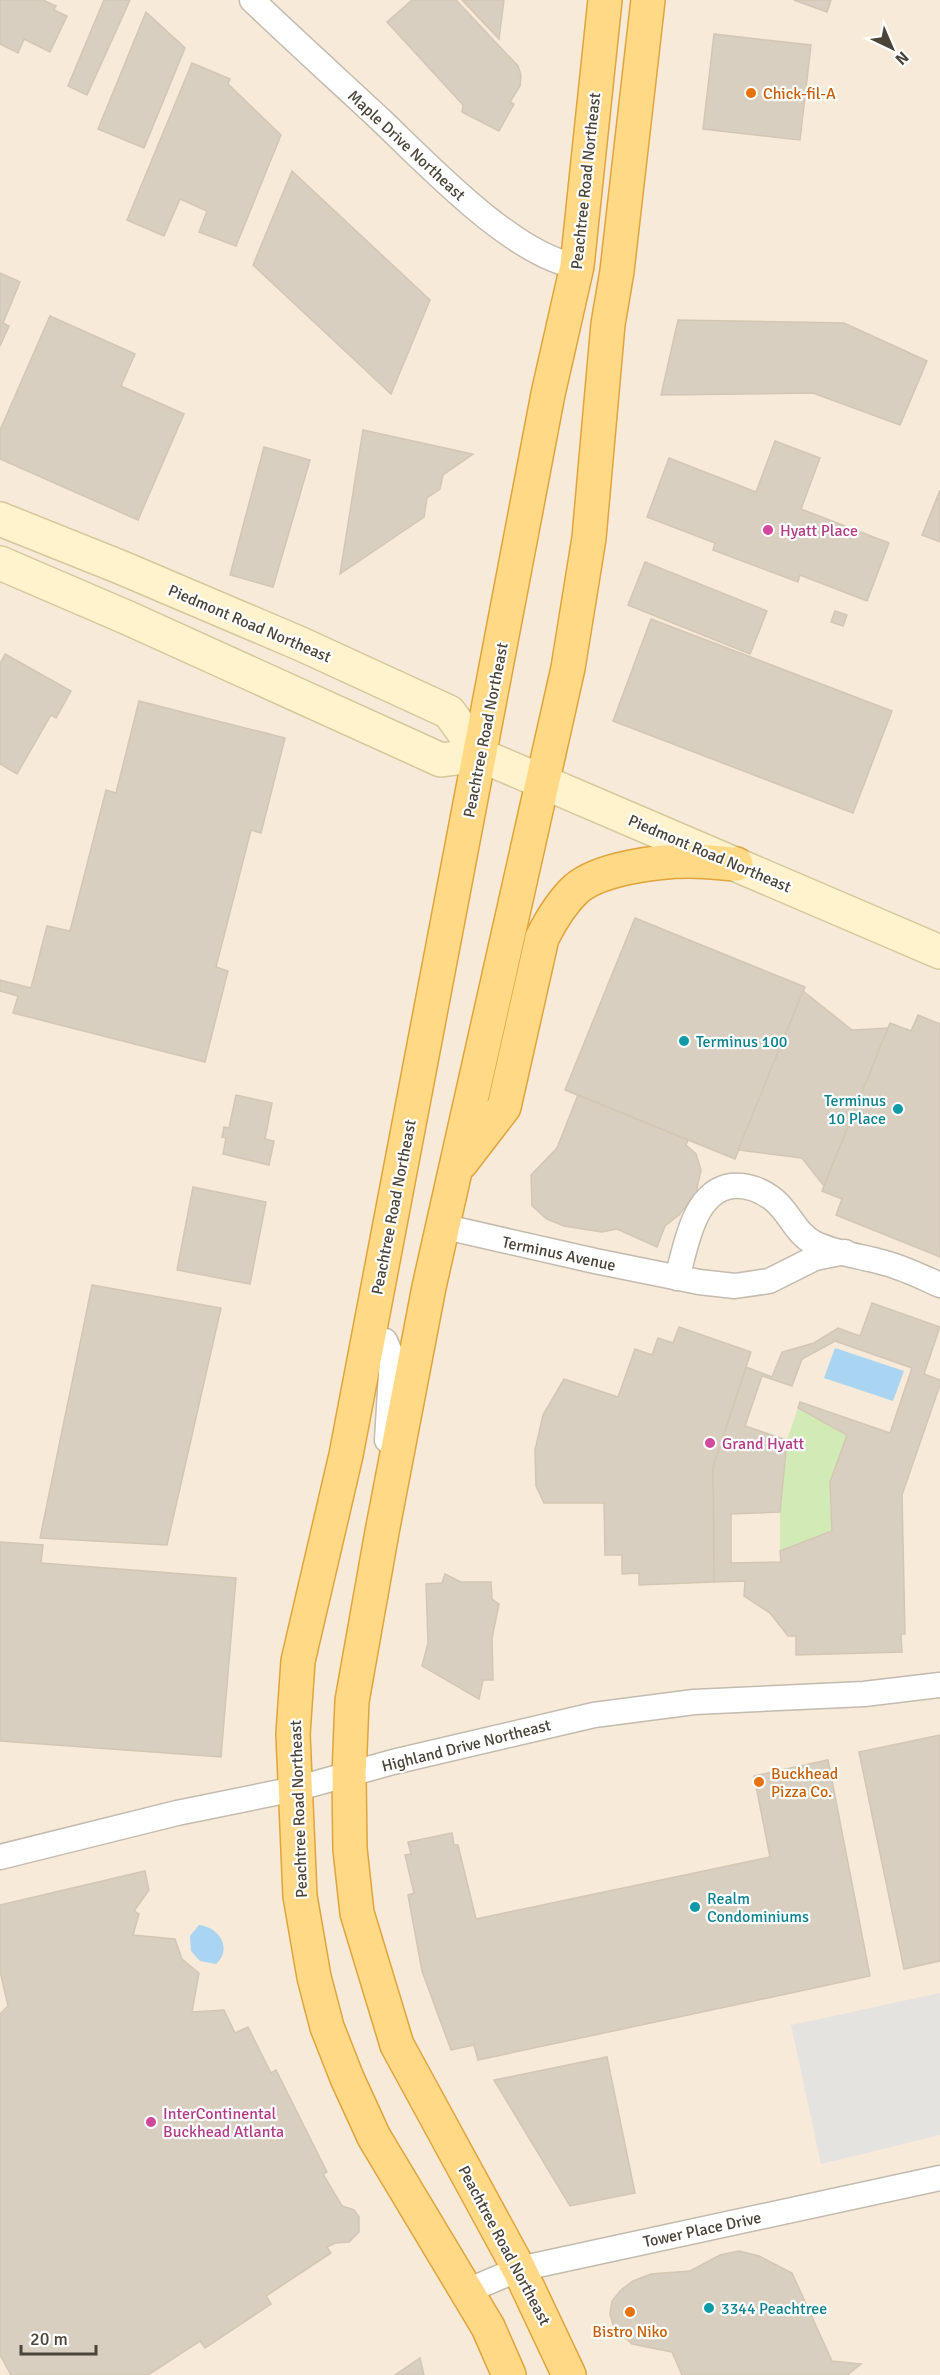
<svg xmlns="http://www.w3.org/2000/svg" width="940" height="2375" viewBox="0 0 940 2375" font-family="Signika,sans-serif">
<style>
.commercial{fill:#f7ead8}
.green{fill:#d2eab5}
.parking{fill:#e5e3e0}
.water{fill:#a9d4f2}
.building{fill:#d8cfc1;stroke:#d3c7b4;stroke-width:1.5;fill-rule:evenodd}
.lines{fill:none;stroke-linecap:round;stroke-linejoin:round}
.minor-casing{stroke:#c2bbae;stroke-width:27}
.secondary-casing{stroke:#d6c79b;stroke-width:36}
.trunk-casing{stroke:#e0a43c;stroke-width:36}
.minor{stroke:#fff;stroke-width:24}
.secondary{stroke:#fff3cd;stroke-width:33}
.trunk{stroke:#ffd985;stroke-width:33}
.food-dot{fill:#e8710a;stroke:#fff;stroke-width:2}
.hotel-dot{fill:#d1479c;stroke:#fff;stroke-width:2}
.culture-dot{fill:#0f9aa8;stroke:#fff;stroke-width:2}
.labels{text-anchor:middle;stroke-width:4.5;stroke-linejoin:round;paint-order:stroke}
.food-label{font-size:16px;fill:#c56008;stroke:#fff;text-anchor:start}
.street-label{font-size:16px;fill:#4b4439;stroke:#fff}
.hotel-label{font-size:16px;fill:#b23c85;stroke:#fff;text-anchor:start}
.culture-label{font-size:16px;fill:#0d838f;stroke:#fff;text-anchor:start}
</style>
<rect width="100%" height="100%" fill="#f6f3ec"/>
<rect class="commercial" x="0" y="0" width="940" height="2375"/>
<path class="green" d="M798,1408L847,1435L830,1482L832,1531L780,1551V1512L787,1440Z"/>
<path class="parking" d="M940,1993V2135L821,2164L791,2025Z"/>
<g class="water">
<path d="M835,1348L904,1371L893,1401L824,1378Z"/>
<path d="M199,1925C219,1927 233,1949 216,1964L200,1961L191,1951L190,1936Z"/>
</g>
<g class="building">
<path d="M0,0H43L56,6L54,10L67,16L50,52L24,39L18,53L0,44Z"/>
<path d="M104,0H130L87,95L68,86Z"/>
<path d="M412,0H456L518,66L521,75L520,86L510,102L514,104L499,131L462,112L463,105L387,22Z"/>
<path d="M462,0H504L499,39Z"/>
<path d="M794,0H831L827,12Z"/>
<path d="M146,12L185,48L144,148L98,129Z"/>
<path d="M714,34L811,45L800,140L703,129Z"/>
<path d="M192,63L230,79L228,84L281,135L236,246L199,232L207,211L180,199L164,236L127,220Z"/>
<path d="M292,171L430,300L391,394L253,265Z"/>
<path d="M0,273L20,282L3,323L9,326L0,346Z"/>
<path d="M50,316L135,354L121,386L184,414L138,520L0,459V430Z"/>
<path d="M678,320L844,323L927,361L900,425L813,393L661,395Z"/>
<path d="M363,430L473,454L443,475L440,489L427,498L424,517L340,574Z"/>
<path d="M775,441L820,458L801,509L889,543L867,601L800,575L798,582L713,550L715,543L647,517L669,458L756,492Z"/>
<path d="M264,447L310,460L273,587L230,575Z"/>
<path d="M940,490V542L922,535Z"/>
<path d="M645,562L767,611L750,654L628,605Z"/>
<path d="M835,611L847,615L843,626L831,622Z"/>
<path d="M651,619L892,711L853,813L613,721Z"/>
<path d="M5,654L71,691L56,718L51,715L17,774L0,764V664Z"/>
<path d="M139,701L285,738L261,833L251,830L216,967L228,971L205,1062L13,1013L18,996L0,991V980L31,988L47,926L70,931L106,790L116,793Z"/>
<path d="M635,918L805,987L735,1159L565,1090Z"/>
<path d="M803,991L852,1030L888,1028L824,1186L802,1158L738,1150Z"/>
<path d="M918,1015L940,1024V1257L836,1215L842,1199L822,1191L890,1023L911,1031Z"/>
<path d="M236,1095L272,1103L265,1139L274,1141L269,1165L223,1154L226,1138L222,1137L224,1127L229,1128Z"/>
<path d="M578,1095L688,1140L686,1145L696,1154L701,1170L696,1193L679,1215L665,1226L657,1247L617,1229L602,1232L564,1226L547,1219L532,1206L531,1175L557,1148Z"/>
<path d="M193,1187L266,1202L250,1284L177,1270Z"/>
<path d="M92,1285L221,1308L167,1545L40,1538Z"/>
<path d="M872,1303L940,1327L924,1374L940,1380V1385L902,1495L905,1634H901L902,1652L796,1655V1636H788L770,1613L744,1596L745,1581L714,1582L713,1467L746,1367L772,1377L782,1352L814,1343L838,1328L860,1336ZM835,1341L912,1368L890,1433L800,1402L798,1408L847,1435L830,1482L832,1531L780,1551L781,1562L731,1563V1514L780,1512L787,1440L745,1426L762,1376L792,1386L802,1359Z"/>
<path d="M679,1327L751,1352L713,1467L714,1582L639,1585V1573L622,1574V1555H605L604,1503H544L536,1486L535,1450L543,1415L564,1379L618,1397L635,1349L652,1355L658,1338L673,1343Z"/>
<path d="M0,1542L43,1545L41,1563L236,1578L221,1757L0,1741Z"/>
<path d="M445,1574L461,1582H491L492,1599L499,1604L492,1638L493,1680H483L479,1699L422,1666L428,1643L426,1584L442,1583Z"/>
<path d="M940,1735V1961L904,1969L859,1752Z"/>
<path d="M828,1760L870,1976L478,2060L474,2045L451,2050L422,1971L408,1895L414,1893L405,1855L411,1854L408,1842L452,1833L454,1845H458L476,1919L770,1857L754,1776Z"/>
<path d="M145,1871L149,1890L134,1911L139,1914L133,1935L175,1939L182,1959L199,1973L192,2012L224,2010L235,2033L248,2027L271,2073L276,2070L327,2172L323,2174L342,2206L354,2210L359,2217V2232L349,2242L335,2243L327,2247L331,2253L266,2296L271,2304L205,2348L200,2341L148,2375H11L0,2355V2014L8,2006L0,1971V1905Z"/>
<path d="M607,2057L635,2193L570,2206L494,2080Z"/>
<path d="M739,2251L759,2256L792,2273L832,2361L861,2364L847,2375H682L672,2352L632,2344L614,2327L610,2314L612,2301L621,2290L633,2281L651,2274L690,2271L720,2255Z"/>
<path d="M420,2358L424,2375H395Z"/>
</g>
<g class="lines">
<g class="minor-casing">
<g id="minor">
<path d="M252,0C295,41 339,81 382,121C428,165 515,257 577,266"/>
<path d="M441,1226L595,1261L699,1282L735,1286L769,1281L815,1258L845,1252"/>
<path d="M677,1278C686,1247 693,1191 732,1186C747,1184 763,1191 774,1200C790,1213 795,1233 814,1243C836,1254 862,1256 885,1263C904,1268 922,1277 940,1285"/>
<path d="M367,1339L385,1341L392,1357L387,1440"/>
<path d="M0,1857L177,1813L295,1789L393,1762L594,1715L694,1702L864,1694L940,1685"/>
<path d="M467,2291L519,2269L940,2178"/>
</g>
</g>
<g class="secondary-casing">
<g id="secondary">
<path d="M0,519L120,567L301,644L449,712L480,755L940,952"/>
<path d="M0,563L128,618L441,760L480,755"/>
</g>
</g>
<g class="trunk-casing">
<g id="trunk">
<path d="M461,1163L504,1107L542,938C551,920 561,903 576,889C600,868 659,861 690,861C706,861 721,863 736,864"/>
<path d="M509,2375L488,2327L374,2137L347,2078L327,2027L314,1977L300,1896L293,1734L298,1661L346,1455L548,394L577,266L605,0"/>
<path d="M569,2375L519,2269L397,2045L357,1913L350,1849L349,1775L352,1701L382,1532L429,1287L568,668L589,538L608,324L617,271L648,0"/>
</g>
</g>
<use href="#minor" class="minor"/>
<use href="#secondary" class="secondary"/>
<use href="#trunk" class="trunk"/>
</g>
<g class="food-dot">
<circle cx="751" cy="93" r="6"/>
<circle cx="759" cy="1782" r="6"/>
<circle cx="630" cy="2312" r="6"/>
</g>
<g class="hotel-dot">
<circle cx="768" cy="530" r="6"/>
<circle cx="710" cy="1443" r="6"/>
<circle cx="151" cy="2122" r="6"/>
</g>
<g class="culture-dot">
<circle cx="684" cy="1041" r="6"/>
<circle cx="898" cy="1109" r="6"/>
<circle cx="695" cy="1907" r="6"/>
<circle cx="709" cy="2308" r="6"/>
</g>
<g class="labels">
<g class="food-label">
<text x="763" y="99">Chick-fil-A</text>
<text x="771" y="1779">Buckhead<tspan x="771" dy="18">Pizza Co.</tspan></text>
<text x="630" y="2337" text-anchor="middle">Bistro Niko</text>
</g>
<g class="street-label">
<text transform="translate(407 145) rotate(43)" y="6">Maple Drive Northeast</text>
<text transform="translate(585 181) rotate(-84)" y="6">Peachtree Road Northeast</text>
<text transform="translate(250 623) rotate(23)" y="6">Piedmont Road Northeast</text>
<text transform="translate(485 730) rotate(-79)" y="6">Peachtree Road Northeast</text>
<text transform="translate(710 853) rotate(23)" y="6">Piedmont Road Northeast</text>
<text transform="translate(393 1207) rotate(-79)" y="6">Peachtree Road Northeast</text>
<text transform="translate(559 1253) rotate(12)" y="6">Terminus Avenue</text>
<text transform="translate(466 1745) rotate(-14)" y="6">Highland Drive Northeast</text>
<text transform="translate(298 1809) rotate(-92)" y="6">Peachtree Road Northeast</text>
<text transform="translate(702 2229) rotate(-12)" y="6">Tower Place Drive</text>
<text transform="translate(505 2245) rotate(62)" y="6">Peachtree Road Northeast</text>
</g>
<g class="hotel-label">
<text x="780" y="536">Hyatt Place</text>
<text x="722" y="1449">Grand Hyatt</text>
<text x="163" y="2119">InterContinental<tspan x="163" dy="18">Buckhead Atlanta</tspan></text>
</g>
<g class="culture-label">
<text x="696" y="1047">Terminus 100</text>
<text x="886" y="1106" text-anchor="end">Terminus<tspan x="886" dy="18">10 Place</tspan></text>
<text x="707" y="1904">Realm<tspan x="707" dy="18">Condominiums</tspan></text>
<text x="721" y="2314">3344 Peachtree</text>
</g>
</g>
<g transform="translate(892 48) rotate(136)" stroke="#ffffff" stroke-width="4.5" paint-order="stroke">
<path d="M0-4.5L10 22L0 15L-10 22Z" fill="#4b4439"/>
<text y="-9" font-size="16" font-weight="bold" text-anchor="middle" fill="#4b4439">N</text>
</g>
<path d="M21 2345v9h75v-9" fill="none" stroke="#4b4439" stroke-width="3"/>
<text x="30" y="2345" font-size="18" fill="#4b4439" stroke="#ffffff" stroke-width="4.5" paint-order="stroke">20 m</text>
</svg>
